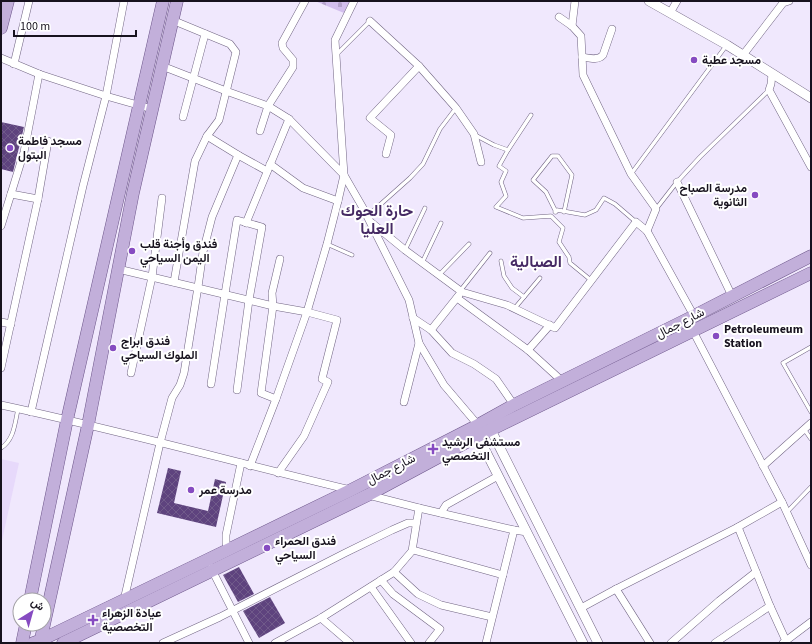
<svg xmlns="http://www.w3.org/2000/svg" width="812" height="644" viewBox="0 0 812 644" font-family="'Source Sans 3',Vazirmatn,sans-serif">
<style>
.built{fill:#e7d9fb}
.cemetery{fill:url(#cemetery-stones)}
.building{fill:url(#building-cross-hatch)}
.lines{fill:none;stroke-linecap:round;stroke-linejoin:round}
.service-casing{stroke:#716583;stroke-width:4.5}
.minor-casing{stroke:#716583;stroke-width:8}
.tertiary-casing{stroke:#716583;stroke-width:10}
.primary-casing{stroke:#6c5589;stroke-width:13}
.service{stroke:#fff;stroke-width:3.5}
.minor{stroke:#fff;stroke-width:7}
.tertiary{stroke:#fff;stroke-width:9}
.primary{stroke:#c2afda;stroke-width:12}
.poi-dot{fill:#864bc1;stroke:#fff;stroke-width:1.5}
.labels{text-anchor:middle;stroke-width:4;stroke-linejoin:round;paint-order:stroke}
.poi-label{font-size:12px;font-weight:bold;fill:#17121e;stroke:#fff;text-anchor:start}
.street-label{font-size:12px;fill:#17121e;stroke:#fff}
.district-label{font-size:16px;font-weight:bold;fill:#462a64;stroke:#fff}
</style>
<defs>
<pattern id="cemetery-stones" width="16" height="16" patternUnits="userSpaceOnUse"><rect width="16" height="16" fill="#d2beed"/><path d="M2 7V4a2 2 0 0 1 4 0v3zM10 15v-3a2 2 0 0 1 4 0v3z" fill="#b4a2cb"/></pattern>
<pattern id="building-cross-hatch" width="8" height="8" patternUnits="userSpaceOnUse"><rect width="8" height="8" fill="#5e437e"/><path d="M0 0l8 8M0 8l8-8" fill="none" stroke="#705a8a"/></pattern>
</defs>
<rect width="100%" height="100%" fill="#f0e8fd"/>
<path class="built" d="M1,459L19,463L1,545Z"/>
<path class="cemetery" d="M315,1H350L344,13Z"/>
<g class="building">
<path d="M1,122L24,127L13,172L1,169Z"/>
<path d="M168,468L181,471L174,503L208,511L215,479L226,482L216,527L157,513Z"/>
<path d="M239,567L254,594L238,602L223,575Z"/>
<path d="M270,597L285,623L259,638L243,611Z"/>
</g>
<g class="lines">
<g class="service-casing">
<g id="service">
<path d="M337,54L370,21"/>
<path d="M531,115L508,150L499,166L506,171L501,182L506,196L496,207L523,218L551,216L563,228L559,242L569,257L570,263L592,281"/>
<path d="M475,135L494,145L508,150"/>
<path d="M631,174L726,46"/>
<path d="M656,209L677,182L700,157L769,90"/>
<path d="M555,212L557,210L585,215L596,210L604,198L615,204L636,222"/>
<path d="M556,212L546,192L533,180L552,156H558L572,175L564,212"/>
<path d="M370,221L373,211L410,178L423,164L440,129L456,108"/>
<path d="M327,244L352,255"/>
<path d="M405,250L425,208"/>
<path d="M501,261L504,276L512,288L524,297"/>
<path d="M422,263L441,223"/>
<path d="M439,275L469,244"/>
<path d="M460,291L490,253"/>
<path d="M514,309L540,278"/>
<path d="M811,347L783,363L811,412"/>
<path d="M804,429L811,439"/>
<path d="M1,448C14,440 15,423 18,409"/>
<path d="M787,512L811,487"/>
</g>
</g>
<g class="minor-casing">
<g id="minor">
<path d="M670,13L677,1"/>
<path d="M559,17L572,26L581,36L583,75L631,174L656,209L647,231"/>
<path d="M172,20L230,44L236,52L219,120L207,136L195,161L174,282"/>
<path d="M370,21L419,66L456,108L474,134L481,162"/>
<path d="M572,26L575,1"/>
<path d="M743,55L783,3L789,1"/>
<path d="M582,57C589,58 598,61 603,55L612,29"/>
<path d="M1,58L39,74L106,96L152,109"/>
<path d="M14,64L29,1"/>
<path d="M162,66L226,91L268,106L289,119L344,175L363,208L409,300L419,343L404,402"/>
<path d="M772,74L771,84L769,90L811,167"/>
<path d="M183,117L205,34"/>
<path d="M260,131L268,106L293,67V60L283,48L282,43L305,1"/>
<path d="M207,136L238,155L267,171"/>
<path d="M386,154L391,135L370,118L419,66"/>
<path d="M270,164L303,188L338,201"/>
<path d="M677,182L732,296"/>
<path d="M11,194L38,199"/>
<path d="M246,223L289,119"/>
<path d="M372,223L405,250L462,292L507,305L555,328L636,222L647,231L694,316"/>
<path d="M1,226L24,152L39,74"/>
<path d="M118,269L273,306L307,312L337,320L322,379L328,382L304,436L278,473"/>
<path d="M457,298L528,350L562,381"/>
<path d="M413,318L431,330L452,353L474,364L496,379L514,405"/>
<path d="M1,322L11,324"/>
<path d="M431,330L459,295"/>
<path d="M693,331L782,502L811,565"/>
<path d="M419,343L444,385L478,425"/>
<path d="M528,350L550,325"/>
<path d="M1,368L38,199L48,141"/>
<path d="M131,373L152,277L162,198"/>
<path d="M211,384L225,294L237,220L262,227L249,300L237,390"/>
<path d="M276,399L261,393L273,306L272,293L280,259"/>
<path d="M1,405C118,430 234,462 351,490"/>
<path d="M31,412L83,186L106,96L124,1"/>
<path d="M250,466L276,399L307,312L327,244L338,201L344,175L335,40L354,1"/>
<path d="M763,466L811,423"/>
<path d="M368,495L419,508L514,530L527,532"/>
<path d="M441,513L446,505L498,476"/>
<path d="M738,527L770,606L786,641"/>
<path d="M228,550L226,543V535L241,463"/>
<path d="M413,550L503,575"/>
<path d="M211,568L249,643"/>
<path d="M394,572L418,594L441,605L492,617"/>
<path d="M381,580L393,594L440,629L429,643"/>
<path d="M371,587L411,643"/>
<path d="M616,589L650,643"/>
<path d="M124,600L160,443L172,398L180,385L184,373L198,287L203,252L212,217L238,155"/>
<path d="M581,608L616,589L738,527L782,502"/>
<path d="M321,618L350,643"/>
<path d="M163,643L220,617L345,553L392,530L408,523H416"/>
<path d="M275,643L321,618L394,572L412,551L419,508"/>
<path d="M486,643L514,530"/>
<path d="M671,643L719,601L756,572"/>
<path d="M715,643L770,606"/>
<path d="M783,643L811,622"/>
</g>
</g>
<g class="tertiary-casing">
<g id="tertiary">
<path d="M649,1L727,45L811,98"/>
<path d="M491,430L598,643"/>
<path d="M478,436L583,643"/>
</g>
</g>
<g class="primary-casing">
<g id="primary">
<path d="M1,28L8,1"/>
<path d="M30,600L67,420L163,1"/>
<path d="M22,643L26,624"/>
<path d="M33,643L41,640L207,560L351,490L478,425L514,405L686,320L811,256"/>
<path d="M40,643L88,425L133,193L177,1"/>
<path d="M63,643L368,495L478,436L811,273"/>
</g>
</g>
<use href="#service" class="service"/>
<use href="#minor" class="minor"/>
<use href="#tertiary" class="tertiary"/>
<use href="#primary" class="primary"/>
</g>
<g class="poi-dot">
<circle cx="694" cy="60" r="4"/>
<circle cx="10" cy="148" r="4"/>
<circle cx="755" cy="195" r="4"/>
<circle cx="132" cy="251" r="4"/>
<circle cx="716" cy="336" r="4"/>
<circle cx="113" cy="348" r="4"/>
<path d="M431 443h4v4h4v4h-4v4h-4v-4h-4v-4h4z"/>
<circle cx="191" cy="490" r="4"/>
<circle cx="267" cy="548" r="4"/>
<path d="M91 614h4v4h4v4h-4v4h-4v-4h-4v-4h4z"/>
</g>
<g class="labels">
<g class="poi-label">
<text x="702" y="64">مسجد عطية</text>
<text x="18" y="145">مسجد فاطمة<tspan x="18" dy="14">البتول</tspan></text>
<text x="747" y="192" text-anchor="end">مدرسة الصباح<tspan x="747" dy="14">الثانوية</tspan></text>
<text x="140" y="248">فندق وأجنة قلب<tspan x="140" dy="14">اليمن السياحي</tspan></text>
<text x="724" y="333">Petroleumeum<tspan x="724" dy="14">Station</tspan></text>
<text x="121" y="345">فندق ابراج<tspan x="121" dy="14">الملوك السياحي</tspan></text>
<text x="442" y="446">مستشفى الرشيد<tspan x="442" dy="14">التخصصي</tspan></text>
<text x="199" y="494">مدرسة عمر</text>
<text x="275" y="545">فندق الحمراء<tspan x="275" dy="14">السياحي</tspan></text>
<text x="102" y="617">عيادة الزهراء<tspan x="102" dy="14">التخصصية</tspan></text>
</g>
<g class="street-label">
<text transform="translate(680 323) rotate(-27)" y="4">شارع جمال</text>
<text transform="translate(391 469) rotate(-27)" y="4">شارع جمال</text>
</g>
<g class="district-label">
<text x="377" y="216">حارة الحوك<tspan x="377" dy="18">العليا</tspan></text>
<text x="536" y="267">الصبالية</text>
</g>
</g>
<rect width="812" height="644" fill="none" stroke="#17121e" stroke-width="4"/>
<g transform="translate(32 612) rotate(37)"><circle r="19" fill="#ffffff" stroke="#a2a0a5"/>
<path d="M0-3L7 15L0 10L-7 15Z" fill="#864bc1"/>
<text y="-6" font-size="11" font-weight="bold" text-anchor="middle" fill="#17121e">ش</text>
</g>
<path d="M14 30v6h122v-6" fill="none" stroke="#17121e" stroke-width="2"/>
<text x="20" y="30" font-size="12" fill="#17121e" stroke="#ffffff" stroke-width="3" paint-order="stroke">100 m</text>
</svg>
